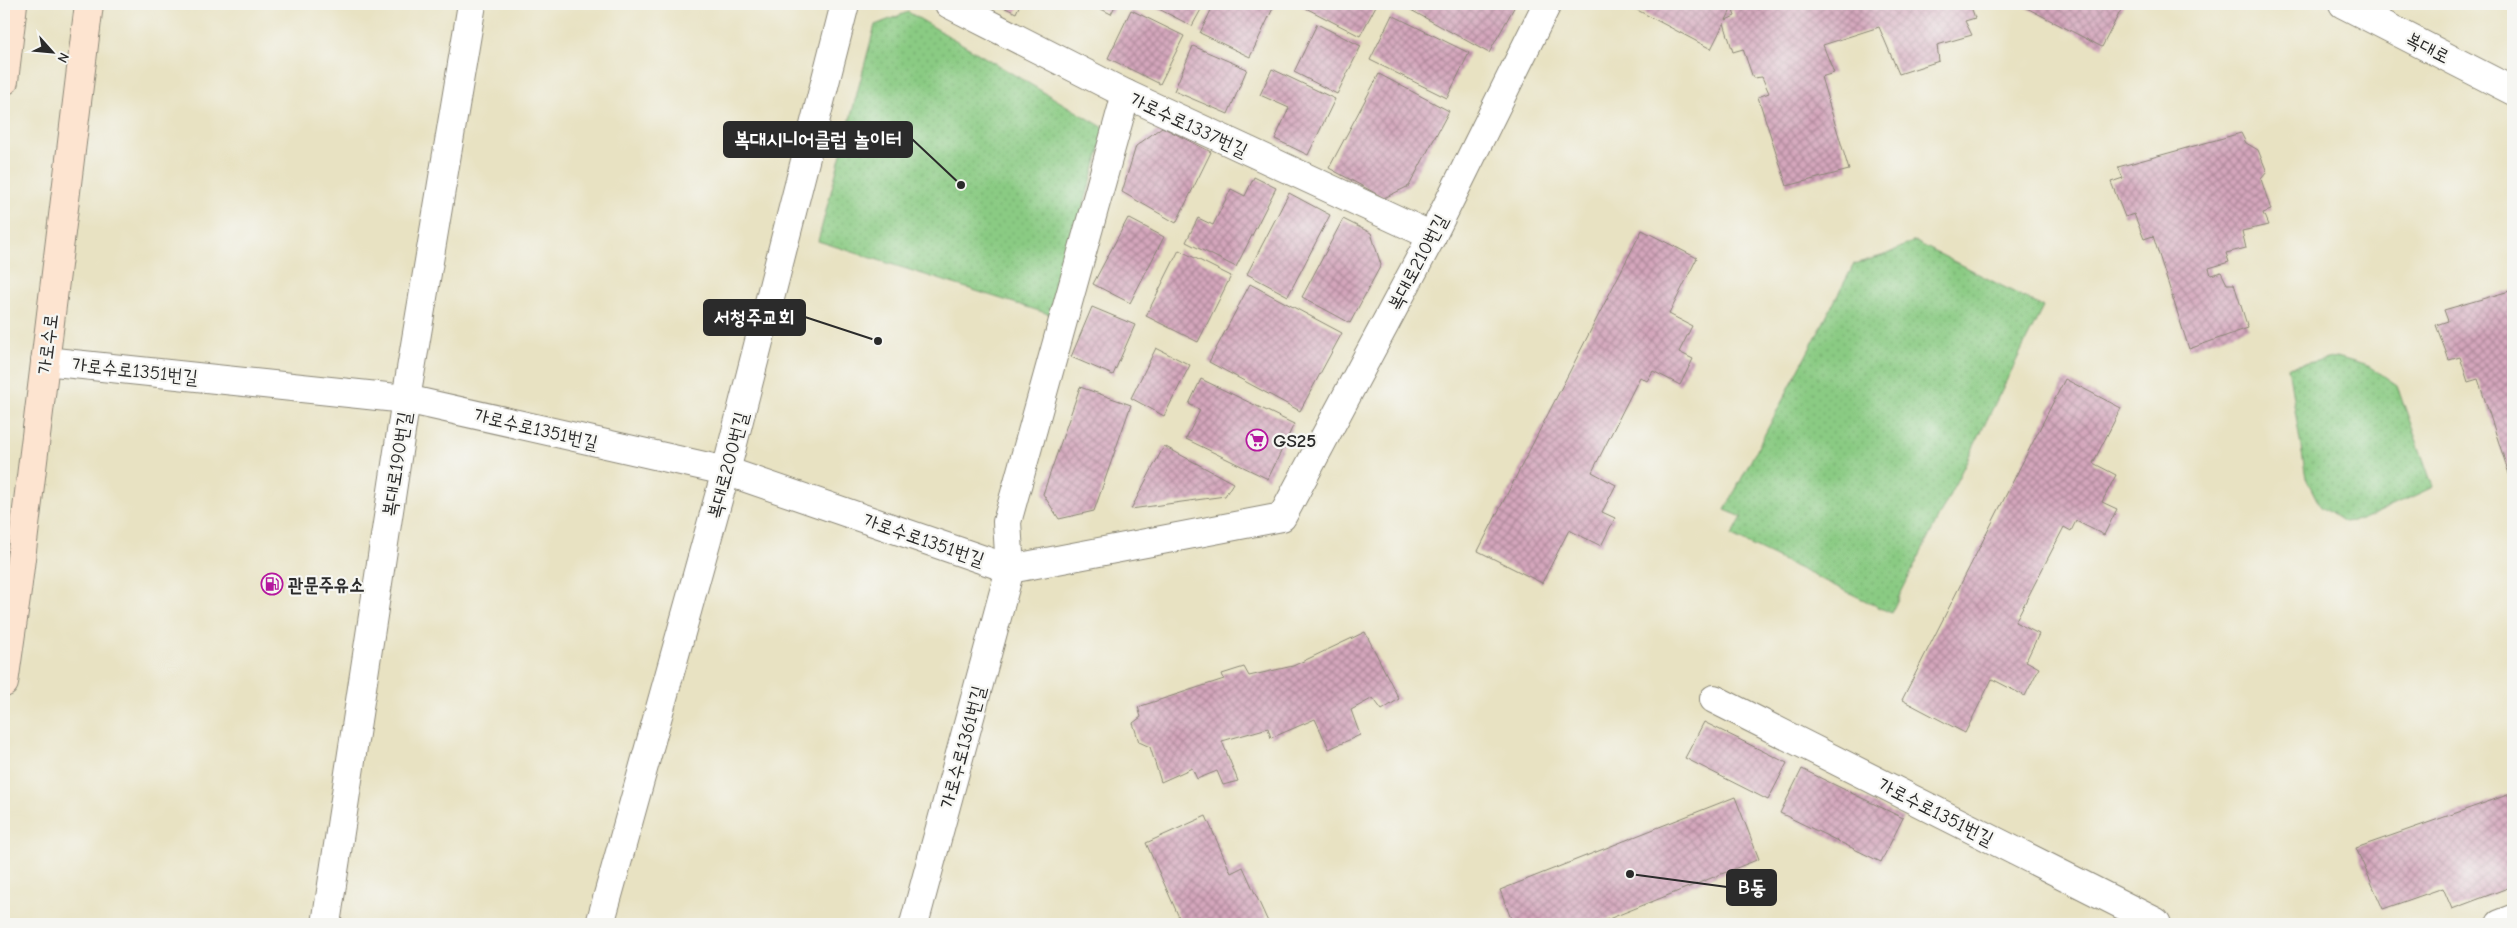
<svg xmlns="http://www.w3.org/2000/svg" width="2517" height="928" viewBox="0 0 2517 928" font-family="'Comic Neue','Poor Story',sans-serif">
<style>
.park{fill:url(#park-dots);stroke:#5a7b57}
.building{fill:url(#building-cross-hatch);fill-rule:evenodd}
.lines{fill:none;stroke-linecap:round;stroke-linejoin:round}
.minor-casing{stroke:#8a8676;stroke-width:30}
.tertiary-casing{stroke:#8a8676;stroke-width:30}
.secondary-casing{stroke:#8a8676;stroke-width:30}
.minor{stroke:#fff;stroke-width:28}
.tertiary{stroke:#fff;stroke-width:28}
.secondary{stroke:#fde4d0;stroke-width:28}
.labels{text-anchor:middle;stroke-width:4.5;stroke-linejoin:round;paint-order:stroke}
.street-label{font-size:19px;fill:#2b2b2b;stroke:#f6f6f2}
.poi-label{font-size:19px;font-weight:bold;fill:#2b2b2b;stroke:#f6f6f2;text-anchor:start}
.leader{fill:none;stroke:#2b2b2b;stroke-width:2}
.callout-dot{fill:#2b2b2b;stroke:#f6f6f2;stroke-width:2}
.callout{fill:#2b2b2b;stroke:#2b2b2b;stroke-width:2}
.callout-label{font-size:20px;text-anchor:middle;font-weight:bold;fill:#fff}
</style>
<defs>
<pattern id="park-dots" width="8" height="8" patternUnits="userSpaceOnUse" patternTransform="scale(1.25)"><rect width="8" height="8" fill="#8acb83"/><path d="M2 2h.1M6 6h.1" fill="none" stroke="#77ae71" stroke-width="1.8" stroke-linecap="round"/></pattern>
<pattern id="building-cross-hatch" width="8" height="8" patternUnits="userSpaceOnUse" patternTransform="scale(1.25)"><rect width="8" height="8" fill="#d4a6bc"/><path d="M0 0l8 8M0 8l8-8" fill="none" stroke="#ac8799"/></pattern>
</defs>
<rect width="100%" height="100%" fill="#f6f6f2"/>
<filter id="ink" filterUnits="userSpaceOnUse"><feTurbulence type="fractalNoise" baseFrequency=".02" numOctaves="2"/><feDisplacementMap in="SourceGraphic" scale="10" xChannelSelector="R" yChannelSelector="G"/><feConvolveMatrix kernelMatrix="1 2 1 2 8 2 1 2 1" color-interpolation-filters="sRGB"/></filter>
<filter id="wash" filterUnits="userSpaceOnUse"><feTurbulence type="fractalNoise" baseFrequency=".0096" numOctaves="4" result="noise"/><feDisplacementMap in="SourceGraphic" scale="20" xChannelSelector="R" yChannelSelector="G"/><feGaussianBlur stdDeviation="1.12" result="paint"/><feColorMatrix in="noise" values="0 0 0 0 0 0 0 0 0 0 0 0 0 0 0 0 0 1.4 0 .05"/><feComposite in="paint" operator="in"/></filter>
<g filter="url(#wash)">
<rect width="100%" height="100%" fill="#e8e2c2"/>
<g class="park">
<path d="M908,12L1106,129L1052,315L818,241L875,25Z"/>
<path d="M1914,241L2043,307L1891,613L1732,536L1742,517L1725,510L1854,264L1885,255Z"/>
<path d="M2337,357L2371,367L2397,385L2433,487L2362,520L2344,522L2320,506L2306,478L2288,367Z"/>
</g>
<g id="blocks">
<g class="building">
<path d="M997,4H1020L1016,13Z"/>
<path d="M1091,4H1116L1111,14Z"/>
<path d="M1149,4H1204L1192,26Z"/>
<path d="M1214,4H1275L1250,57L1200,33Z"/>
<path d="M1298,4H1377L1360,36Z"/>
<path d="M1400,4H1516L1489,53Z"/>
<path d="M1626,4H1970L1975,18L1965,21L1972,35L1937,45L1939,61L1899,74L1879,27L1823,45L1834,73L1821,77L1849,170L1787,186L1758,97L1769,93L1762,77L1753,78L1743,49L1733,52L1724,23L1711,49ZM1732,8L1735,16L1726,20Z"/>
<path d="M2019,4H2124L2102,47Z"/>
<path d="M1131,10L1184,36L1160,84L1108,58Z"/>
<path d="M1392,15L1469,53L1447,98L1370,60Z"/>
<path d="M1317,24L1361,46L1337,94L1294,72Z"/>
<path d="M1193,46L1247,69L1228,114L1174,91Z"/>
<path d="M1272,69L1335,99L1308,155L1275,139L1289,108L1260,95Z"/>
<path d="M1379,74L1449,111L1409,186L1384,198L1329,168Z"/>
<path d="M1162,127L1211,152L1176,223L1122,192L1136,146Z"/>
<path d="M2241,133L2246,143L2258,150L2267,172L2261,179L2271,210L2263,213L2268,225L2242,231L2246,248L2226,253L2229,262L2209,268L2211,275L2221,272L2227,284H2234L2248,328L2189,349L2153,236L2144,239L2134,214L2125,217L2111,182L2123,178L2118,167Z"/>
<path d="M1254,177L1276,188L1236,267L1186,242L1198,218L1213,225L1231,189L1245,196Z"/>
<path d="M1289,193L1330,215L1288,296L1247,274Z"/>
<path d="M1128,218L1164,237L1130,303L1093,284Z"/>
<path d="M1343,219L1371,233L1381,265L1350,323L1302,297Z"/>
<path d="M1642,230L1697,258L1669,314L1692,326L1679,352L1693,359L1680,385L1653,371L1647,381L1640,377L1592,472L1616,485L1602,512L1615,518L1601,546L1569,530L1542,583L1478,551Z"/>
<path d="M1179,250L1231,276L1198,342L1146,316Z"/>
<path d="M1250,284L1342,333L1300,411L1209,362Z"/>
<path d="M2513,290V486L2478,379L2468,382L2460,357L2449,360L2436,325L2448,321L2444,310Z"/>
<path d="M1092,307L1135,325L1113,375L1071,357Z"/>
<path d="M1156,348L1190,365L1164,416L1131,398Z"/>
<path d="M1201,379L1294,424L1268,479L1186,439L1200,410L1189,404Z"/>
<path d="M2065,379L2121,408L2093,463L2116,475L2102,502L2117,509L2104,535L2076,521L2071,531L2064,527L2015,622L2039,634L2026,661L2039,668L2025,696L1992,679L1965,733L1902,700Z"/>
<path d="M1080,387L1131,405L1094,511L1059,519L1043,494Z"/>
<path d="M1164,446L1233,483L1225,496L1131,509Z"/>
<path d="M1365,632L1399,699L1382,710L1373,698L1351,710L1360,735L1329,749L1315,719L1271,738L1268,728L1222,741L1238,781L1223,785L1217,771L1197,779L1192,768L1161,782L1150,747L1139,742L1133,723L1141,717L1138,707L1224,679L1222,674L1244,667L1249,676L1293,666Z"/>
<path d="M1704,722L1787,763L1768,800L1685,758Z"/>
<path d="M1802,769L1903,818L1881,862L1780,813Z"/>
<path d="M2513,793V862L2509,863L2513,873V886L2452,909L2443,888L2383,909L2356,848Z"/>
<path d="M1735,797L1759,859L1596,924H1513L1500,890Z"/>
<path d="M1206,816L1231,873L1243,867L1269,924H1182L1146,843Z"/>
</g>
</g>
</g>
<g filter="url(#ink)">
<use href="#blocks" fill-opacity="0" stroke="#8a8676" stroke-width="1"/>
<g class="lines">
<g class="minor-casing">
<g id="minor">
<path d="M949,4L1126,94L1432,236"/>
<path d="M45,361L406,399L726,471L1010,569L1282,517L1432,236L1547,4"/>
<path d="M1714,699L2156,922L2157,924"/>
<path d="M326,924L406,399L472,4"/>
<path d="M600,924L726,471L845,4"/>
<path d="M914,924L1010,569L1007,522L1126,94"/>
<path d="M2500,924L2513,919"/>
</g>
</g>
<g class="tertiary-casing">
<path id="tertiary" d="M2343,4L2513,91"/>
</g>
<g class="secondary-casing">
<g id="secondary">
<path d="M4,81L13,4"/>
<path d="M4,683L17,591L89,4"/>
</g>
</g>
<use href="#minor" class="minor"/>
<use href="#tertiary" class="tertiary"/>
<use href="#secondary" class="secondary"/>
</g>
</g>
<defs>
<g id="supermarket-ring" transform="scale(1.125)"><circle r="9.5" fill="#f6f6f2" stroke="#b5179e" stroke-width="1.5"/><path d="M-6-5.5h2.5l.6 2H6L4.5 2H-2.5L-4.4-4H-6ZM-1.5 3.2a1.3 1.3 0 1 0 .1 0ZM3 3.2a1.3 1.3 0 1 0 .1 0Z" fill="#b5179e"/></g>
<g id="fuel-ring" transform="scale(1.125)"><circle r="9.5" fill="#f6f6f2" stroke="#b5179e" stroke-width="1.5"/><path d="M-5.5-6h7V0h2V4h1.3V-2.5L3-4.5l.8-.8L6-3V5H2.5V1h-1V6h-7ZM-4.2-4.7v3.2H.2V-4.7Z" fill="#b5179e"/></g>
</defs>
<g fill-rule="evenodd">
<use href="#supermarket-ring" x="1257" y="440"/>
<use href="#fuel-ring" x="272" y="584"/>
</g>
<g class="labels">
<g class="street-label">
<text transform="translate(2428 47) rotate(27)" y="7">복대로</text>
<text transform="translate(1189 124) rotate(25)" y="7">가로수로1337번길</text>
<text transform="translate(1417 262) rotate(-62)" y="7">복대로210번길</text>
<text transform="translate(47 344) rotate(-83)" y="7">가로수로</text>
<text transform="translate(135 370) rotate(6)" y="7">가로수로1351번길</text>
<text transform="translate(536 428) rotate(13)" y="7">가로수로1351번길</text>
<text transform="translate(396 464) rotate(-81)" y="7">복대로190번길</text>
<text transform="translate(727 465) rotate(-75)" y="7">복대로200번길</text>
<text transform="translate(924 539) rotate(19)" y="7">가로수로1351번길</text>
<text transform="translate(962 747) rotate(-75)" y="7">가로수로1361번길</text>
<text transform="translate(1936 811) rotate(27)" y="7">가로수로1351번길</text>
</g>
<g class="poi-label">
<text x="1273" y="447">GS25</text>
<text x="288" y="591">관문주유소</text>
</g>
</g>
<path class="leader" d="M961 185L912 139M878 341L805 317M1630 874L1727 887"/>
<g class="callout-dot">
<circle cx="961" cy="185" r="5"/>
<circle cx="878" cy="341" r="5"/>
<circle cx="1630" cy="874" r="5"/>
</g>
<g class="callout">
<rect x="724" y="122" width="188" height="35" rx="5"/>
<rect x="704" y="300" width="101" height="35" rx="5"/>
<rect x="1727" y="870" width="49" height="35" rx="5"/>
</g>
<g class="callout-label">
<text x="818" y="146">복대시니어클럽 놀이터</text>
<text x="754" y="324">서청주교회</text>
<text x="1752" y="894">B동</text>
</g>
<rect width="2517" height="928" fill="none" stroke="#f6f6f2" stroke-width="20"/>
<g transform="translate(52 52) rotate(117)" stroke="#f6f6f2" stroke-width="4" paint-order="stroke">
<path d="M0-4L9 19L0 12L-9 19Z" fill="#2b2b2b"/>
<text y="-8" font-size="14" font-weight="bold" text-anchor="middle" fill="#2b2b2b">N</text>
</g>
</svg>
